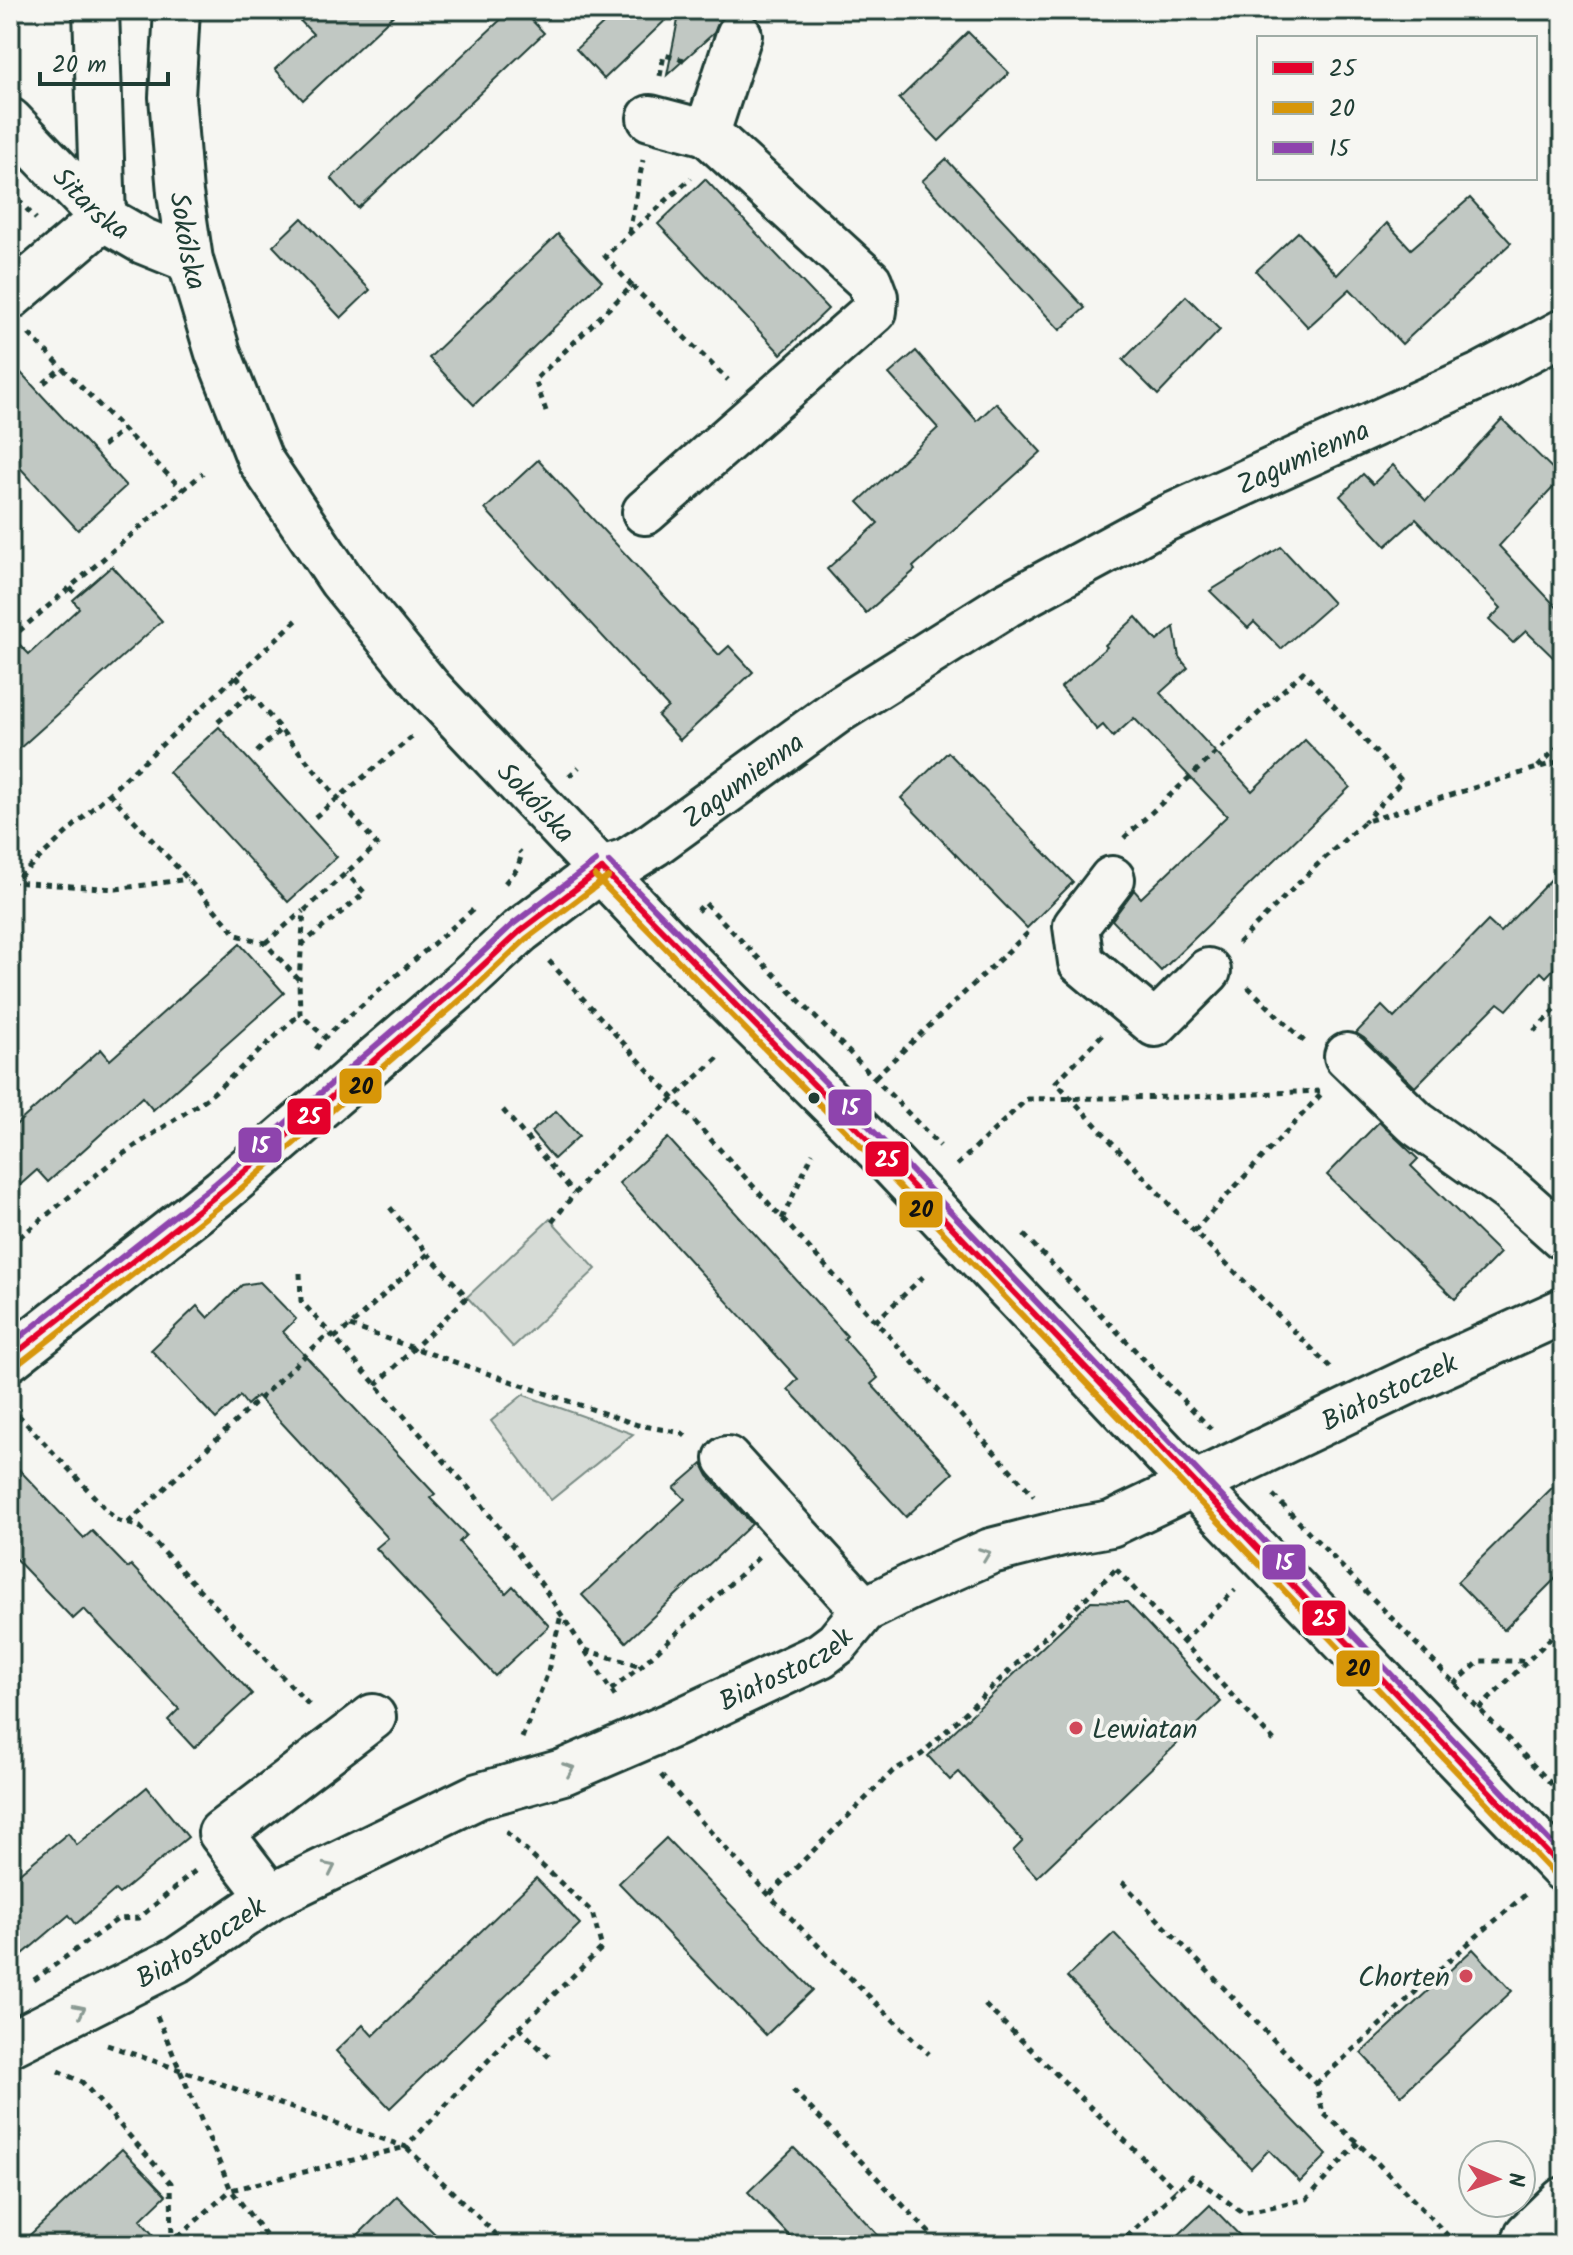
<svg xmlns="http://www.w3.org/2000/svg" width="1573" height="2255" viewBox="0 0 1573 2255" font-family="Kalam,sans-serif">
<style>
.green{fill:#d6dbd6;stroke:#7a8c85;stroke-width:2}
.building{fill:#c1c8c3;stroke:#1f3d34;stroke-width:2}
.lines{fill:none;stroke-linecap:round;stroke-linejoin:round}
.minor-casing{stroke:#1f3d34;stroke-width:50}
.path{stroke:#1f3d34;stroke-width:5;stroke-dasharray:6 6;stroke-linecap:butt}
.minor{stroke:#f6f6f2;stroke-width:44}
.bus-1-casing{stroke:#f6f6f2;stroke-width:12}
.bus-2-casing{stroke:#f6f6f2;stroke-width:12}
.bus-3-casing{stroke:#f6f6f2;stroke-width:12}
.bus-1{stroke:#e4002b;stroke-width:6}
.bus-2{stroke:#d79608;stroke-width:6}
.bus-3{stroke:#8e44ad;stroke-width:6}
.oneway{stroke:#8a9a93}
.bus-dot{fill:#1f3d34;stroke:#f6f6f2;stroke-width:3}
.poi-dot{fill:#d1495b;stroke:#f6f6f2;stroke-width:3}
.labels{text-anchor:middle;stroke-width:8;stroke-linejoin:round;paint-order:stroke}
.street-label{font-size:28px;fill:#1f3d34;stroke:#f6f6f2}
.poi-label{font-size:28px;fill:#1f3d34;stroke:#f6f6f2;text-anchor:start}
.line-badge{stroke:#f6f6f2;stroke-width:3}
.badge-label{font-size:22px;text-anchor:middle;font-weight:bold;fill:#fff}
.pale-badge-label{font-size:22px;text-anchor:middle;font-weight:bold;fill:#111}
</style>
<rect width="100%" height="100%" fill="#f6f6f2"/>
<filter id="ink" filterUnits="userSpaceOnUse"><feTurbulence type="fractalNoise" baseFrequency=".0125" numOctaves="2"/><feDisplacementMap in="SourceGraphic" scale="16" xChannelSelector="R" yChannelSelector="G"/><feConvolveMatrix kernelMatrix="1 2 1 2 8 2 1 2 1" color-interpolation-filters="sRGB"/></filter>
<g filter="url(#ink)">
<g class="green">
<path d="M550,1219L596,1269L513,1347L467,1297Z"/>
<path d="M524,1394V1395L633,1434L551,1500L491,1421Z"/>
</g>
<g class="building">
<path d="M290,10H399L303,100L275,69L313,34Z"/>
<path d="M511,10H522L544,33L358,208L331,178Z"/>
<path d="M618,10H676L604,79L576,49Z"/>
<path d="M680,10H738L722,17L714,33L667,75Z"/>
<path d="M968,32L1009,73L939,141L899,99Z"/>
<path d="M946,159L1085,308L1060,330L922,181Z"/>
<path d="M705,179L828,309L781,354L658,224Z"/>
<path d="M1470,198L1511,243L1402,344L1350,289L1308,327L1256,271L1298,232L1337,275L1387,223L1411,249Z"/>
<path d="M302,218L370,290L341,318L273,246Z"/>
<path d="M558,234L602,281L474,405L429,358Z"/>
<path d="M1186,296L1220,330L1158,395L1123,360Z"/>
<path d="M916,351L977,421L996,403L1041,452L913,567L915,570L866,613L827,569L878,523L858,502L938,428L889,374Z"/>
<path d="M10,361L126,486L78,530L10,457Z"/>
<path d="M1502,419L1562,478L1499,546L1563,614V667L1526,631L1513,643L1489,620L1501,608L1416,519L1386,546L1340,496L1363,474L1373,484L1393,465L1426,501Z"/>
<path d="M538,460L719,655L729,646L753,672L680,740L658,716L668,707L485,509Z"/>
<path d="M1281,547L1333,603L1281,649L1254,622L1248,628L1210,591Z"/>
<path d="M112,566L162,621L10,757V635L29,654L79,608L73,600Z"/>
<path d="M1136,617L1157,641L1174,627L1179,657L1188,668L1160,693L1252,791L1305,740L1350,787L1161,971L1112,920L1134,890L1141,898L1227,816L1134,718L1113,737L1103,725L1097,730L1061,687L1107,647L1105,645Z"/>
<path d="M219,727L337,857L288,902L169,772Z"/>
<path d="M948,752L1073,882L1027,928L901,798Z"/>
<path d="M1563,867V959L1546,977L1541,972L1507,1010L1498,1003L1415,1087L1364,1038L1356,1033L1382,1006L1394,1018L1488,921L1500,932Z"/>
<path d="M240,944L284,993L153,1110L142,1097L48,1182L37,1170L10,1194V1130L101,1049L110,1060Z"/>
<path d="M556,1111L579,1136L554,1159L531,1132Z"/>
<path d="M1379,1122L1418,1159L1411,1166L1500,1253L1455,1299L1327,1175Z"/>
<path d="M668,1138L847,1336L844,1339L878,1378L871,1384L953,1473L906,1517L788,1389L798,1379L619,1183Z"/>
<path d="M260,1282L296,1319L283,1332L435,1494L430,1498L466,1535L459,1542L506,1593L513,1586L549,1626L495,1676L376,1548L388,1538L257,1396L247,1405L240,1396L216,1419L151,1350L197,1306L208,1318L242,1285Z"/>
<path d="M10,1460L84,1538L92,1531L128,1568L131,1565L252,1694L194,1748L168,1720L179,1709L84,1609L73,1619L10,1553Z"/>
<path d="M702,1464L708,1476L752,1524L626,1642L582,1595L685,1499L674,1488Z"/>
<path d="M1563,1477V1571L1504,1630L1457,1582Z"/>
<path d="M1091,1601L1127,1602L1221,1702L1037,1877L1013,1851L1023,1841L959,1772L950,1780L928,1756Z"/>
<path d="M147,1787L188,1837L119,1894L115,1890L76,1924L69,1915L10,1965V1881L68,1833L77,1845Z"/>
<path d="M666,1838L813,1990L766,2035L619,1883Z"/>
<path d="M536,1878L580,1924L390,2108L336,2051L363,2025L373,2036Z"/>
<path d="M1114,1933L1327,2155L1300,2182L1269,2150L1251,2168L1067,1977Z"/>
<path d="M1473,1949L1512,1991L1401,2095L1361,2053Z"/>
<path d="M794,2148L833,2187L887,2245H798L748,2192Z"/>
<path d="M122,2149L166,2195L140,2220L162,2245H19Z"/>
<path d="M397,2196L446,2245H348Z"/>
<path d="M1210,2205L1249,2245H1168Z"/>
</g>
<g class="lines">
<g class="minor-casing">
<g id="minor">
<path id="s1" d="M177,10L172,97L180,193L190,260L218,353L260,460L341,580L429,688L665,938L883,1155L1194,1485L1563,1869"/>
<path d="M650,118L707,133"/>
<path id="s2" d="M10,121L103,218L143,241L190,260"/>
<path d="M10,297L103,218L96,10"/>
<path d="M645,512L874,311L875,297L869,281L707,133L739,35"/>
<path d="M1112,879L1076,926L1081,962L1155,1024L1208,971"/>
<path d="M1347,1056L1416,1123L1510,1190L1563,1237"/>
<path id="s3" d="M10,1358L222,1191L465,982L520,931L602,869L627,861L654,844L837,711L1006,605L1165,519L1480,376L1563,332"/>
<path d="M727,1459L864,1610"/>
<path d="M270,1897L221,1833L373,1717"/>
<path id="s4" d="M10,2044L179,1959L270,1897L478,1796L563,1772L672,1725L821,1655L837,1643L864,1610L914,1585L991,1551L1066,1532L1111,1524L1424,1374L1563,1311"/>
<path d="M1524,2245L1527,2235L1563,2200"/>
</g>
</g>
<g class="path">
<path d="M660,76L664,55L684,60"/>
<path d="M10,191L36,219"/>
<path d="M629,233L643,160"/>
<path d="M632,286L728,380"/>
<path d="M29,334L183,490"/>
<path d="M44,383L62,367"/>
<path d="M546,411L535,380L632,286L605,256L691,178"/>
<path d="M103,446L123,429"/>
<path d="M70,588L78,596"/>
<path d="M10,639L203,473"/>
<path d="M10,651L13,653"/>
<path d="M236,676L377,845L304,911L299,980"/>
<path d="M218,722L251,693"/>
<path d="M257,752L281,729"/>
<path d="M1538,767L1563,742"/>
<path d="M569,776L579,767"/>
<path d="M109,793L188,879L237,935L265,943L299,980L300,1014L325,1037"/>
<path d="M315,817L412,737"/>
<path d="M1124,838L1303,672L1402,781L1364,822"/>
<path d="M10,878L13,882L116,889L188,879"/>
<path d="M505,883L517,869L522,854L519,851"/>
<path d="M10,885L298,619"/>
<path d="M697,911L705,903L940,1146"/>
<path d="M265,943L303,911"/>
<path d="M1238,943L1317,865L1364,822L1563,760"/>
<path d="M301,945L365,893L346,873"/>
<path d="M549,961L1034,1496"/>
<path d="M1248,987L1307,1044"/>
<path d="M1534,1031L1563,1002"/>
<path d="M1102,1035L1056,1082L1194,1231L1334,1371"/>
<path d="M316,1049L325,1037L476,907"/>
<path d="M875,1077L1032,929"/>
<path d="M503,1110L574,1193"/>
<path d="M1561,1153L1563,1151"/>
<path d="M957,1165L1027,1099L1187,1097L1320,1091"/>
<path d="M782,1219L813,1153"/>
<path d="M552,1222L591,1173L718,1058"/>
<path d="M1194,1231L1324,1091"/>
<path d="M1024,1235L1211,1429"/>
<path d="M10,1245L117,1158L209,1097L300,1014"/>
<path d="M300,1273L301,1301L473,1493L542,1585L618,1701"/>
<path d="M875,1322L927,1273"/>
<path d="M350,1326L638,1425L682,1433L689,1439"/>
<path d="M334,1338L350,1326L428,1254L388,1205"/>
<path d="M376,1385L467,1297L428,1254"/>
<path d="M10,1406L116,1520L140,1527L313,1709"/>
<path d="M1273,1495L1563,1796"/>
<path d="M128,1523L329,1333"/>
<path d="M1116,1569L1274,1741"/>
<path d="M1182,1642L1235,1590"/>
<path d="M585,1650L641,1666"/>
<path d="M1454,1684L1480,1661H1524"/>
<path d="M611,1690L641,1666L759,1557"/>
<path d="M1479,1709L1563,1626"/>
<path d="M522,1738L547,1675L561,1615"/>
<path d="M661,1775C744,1873 836,1966 929,2054"/>
<path d="M1122,1882L1316,2084L1323,2113L1358,2143L1457,2245"/>
<path d="M770,1894L893,1771L922,1754L1115,1570"/>
<path d="M34,1980L118,1919L139,1918L195,1871"/>
<path d="M985,2005L1176,2190"/>
<path d="M157,2016L231,2190L273,2245"/>
<path d="M519,2028L549,2057"/>
<path d="M107,2045L406,2147L519,2028L602,1948L592,1912L506,1832"/>
<path d="M58,2071L82,2082L171,2183L172,2242L231,2190L406,2147L507,2245"/>
<path d="M1316,2084L1463,1948L1525,1895"/>
<path d="M793,2090L941,2245"/>
<path d="M1118,2245L1192,2176L1243,2213L1307,2199L1358,2143"/>
</g>
<use href="#minor" class="minor"/>
<g class="bus-1-casing">
<g id="bus-1">
<path d="M602,869L885,1157L1563,1869"/>
<path d="M10,1358L222,1191L465,982L520,931L602,869"/>
</g>
</g>
<g class="bus-2-casing">
<g id="bus-2">
<path d="M595,876L878,1164L1556,1876"/>
<path d="M16,1366L229,1199L472,990L526,939L608,877"/>
</g>
</g>
<g class="bus-3-casing">
<g id="bus-3">
<path d="M609,862L892,1150L1563,1855"/>
<path d="M10,1345L216,1183L458,975L513,924L596,861"/>
</g>
</g>
<use href="#bus-1" class="bus-1"/>
<use href="#bus-2" class="bus-2"/>
<use href="#bus-3" class="bus-3"/>
</g>
<defs><path id="oneway-chevron" d="M-2-3.5L2.5 0L-2 3.5" fill="none" stroke-width="1.6" stroke-linecap="round" stroke-linejoin="round" transform="scale(2)"/></defs>
<g class="oneway">
<use href="#oneway-chevron" transform="translate(985 1554) rotate(-21)"/>
<use href="#oneway-chevron" transform="translate(569 1769) rotate(-21)"/>
<use href="#oneway-chevron" transform="translate(330 1868) rotate(-26)"/>
<use href="#oneway-chevron" transform="translate(80 2010) rotate(-27)"/>
</g>
</g>
<circle class="bus-dot" cx="814" cy="1098" r="7"/>
<g class="poi-dot">
<circle cx="1076" cy="1728" r="8"/>
<circle cx="1466" cy="1976" r="8"/>
</g>
<g class="labels">
<g class="street-label">
<text dy="10" stroke="none"><textPath href="#s2" startOffset="116">Sitarska</textPath></text>
<text dy="10" stroke="none"><textPath href="#s1" startOffset="232">Sokólska</textPath></text>
<text dy="10" stroke="none"><textPath href="#s3" startOffset="1584">Zagumienna</textPath></text>
<text dy="10" stroke="none"><textPath href="#s3" startOffset="936">Zagumienna</textPath></text>
<text dy="10" stroke="none"><textPath href="#s1" startOffset="904">Sokólska</textPath></text>
<text dy="10" stroke="none"><textPath href="#s4" startOffset="1536">Białostoczek</textPath></text>
<text dy="10" stroke="none"><textPath href="#s4" startOffset="864">Białostoczek</textPath></text>
<text dy="10" stroke="none"><textPath href="#s4" startOffset="216">Białostoczek</textPath></text>
</g>
<g class="poi-label">
<text x="1092" y="1738">Lewiatan</text>
<text x="1450" y="1986" text-anchor="end">Chorten</text>
</g>
</g>
<g class="line-badge">
<rect x="338" y="1067" width="45" height="38" rx="8" fill="#d79608"/>
<rect x="827" y="1088" width="46" height="39" rx="8" fill="#8e44ad"/>
<rect x="286" y="1097" width="46" height="39" rx="8" fill="#e4002b"/>
<rect x="237" y="1126" width="46" height="38" rx="8" fill="#8e44ad"/>
<rect x="864" y="1140" width="46" height="38" rx="8" fill="#e4002b"/>
<rect x="898" y="1190" width="46" height="39" rx="8" fill="#d79608"/>
<rect x="1261" y="1543" width="46" height="38" rx="8" fill="#8e44ad"/>
<rect x="1301" y="1599" width="46" height="38" rx="8" fill="#e4002b"/>
<rect x="1335" y="1649" width="46" height="39" rx="8" fill="#d79608"/>
</g>
<g class="badge-label">
<text x="850" y="1115">15</text>
<text x="309" y="1124">25</text>
<text x="260" y="1153">15</text>
<text x="887" y="1167">25</text>
<text x="1284" y="1570">15</text>
<text x="1324" y="1626">25</text>
</g>
<g class="pale-badge-label">
<text x="361" y="1094">20</text>
<text x="921" y="1217">20</text>
<text x="1358" y="1676">20</text>
</g>
<rect width="1573" height="2255" fill="none" stroke="#f6f6f2" stroke-width="40"/>
<rect x="20" y="20" width="1533" height="2215" fill="none" stroke="#1f3d34" stroke-width="3" filter="url(#ink)"/>
<rect x="1257" y="36" width="280" height="144" fill="#f6f6f2" stroke="#a0aca6" stroke-width="2"/>
<rect x="1273" y="62" width="40" height="12" fill="#e4002b" stroke="#a0aca6" stroke-width="2"/>
<text x="1329" y="76" font-size="24" fill="#1f3d34">25</text>
<rect x="1273" y="102" width="40" height="12" fill="#d79608" stroke="#a0aca6" stroke-width="2"/>
<text x="1329" y="116" font-size="24" fill="#1f3d34">20</text>
<rect x="1273" y="142" width="40" height="12" fill="#8e44ad" stroke="#a0aca6" stroke-width="2"/>
<text x="1329" y="156" font-size="24" fill="#1f3d34">15</text>
<g transform="translate(1497 2179) rotate(92)"><circle r="38" fill="#f6f6f2" stroke="#a0aca6" stroke-width="2"/>
<path d="M0-6L14 30L0 20L-14 30Z" fill="#d1495b"/>
<text y="-12" font-size="22" font-weight="bold" text-anchor="middle" fill="#1f3d34">N</text>
</g>
<path d="M40 72v12h128v-12" fill="none" stroke="#1f3d34" stroke-width="4"/>
<text x="52" y="72" font-size="24" fill="#1f3d34" stroke="#f6f6f2" stroke-width="6" paint-order="stroke">20 m</text>
</svg>
